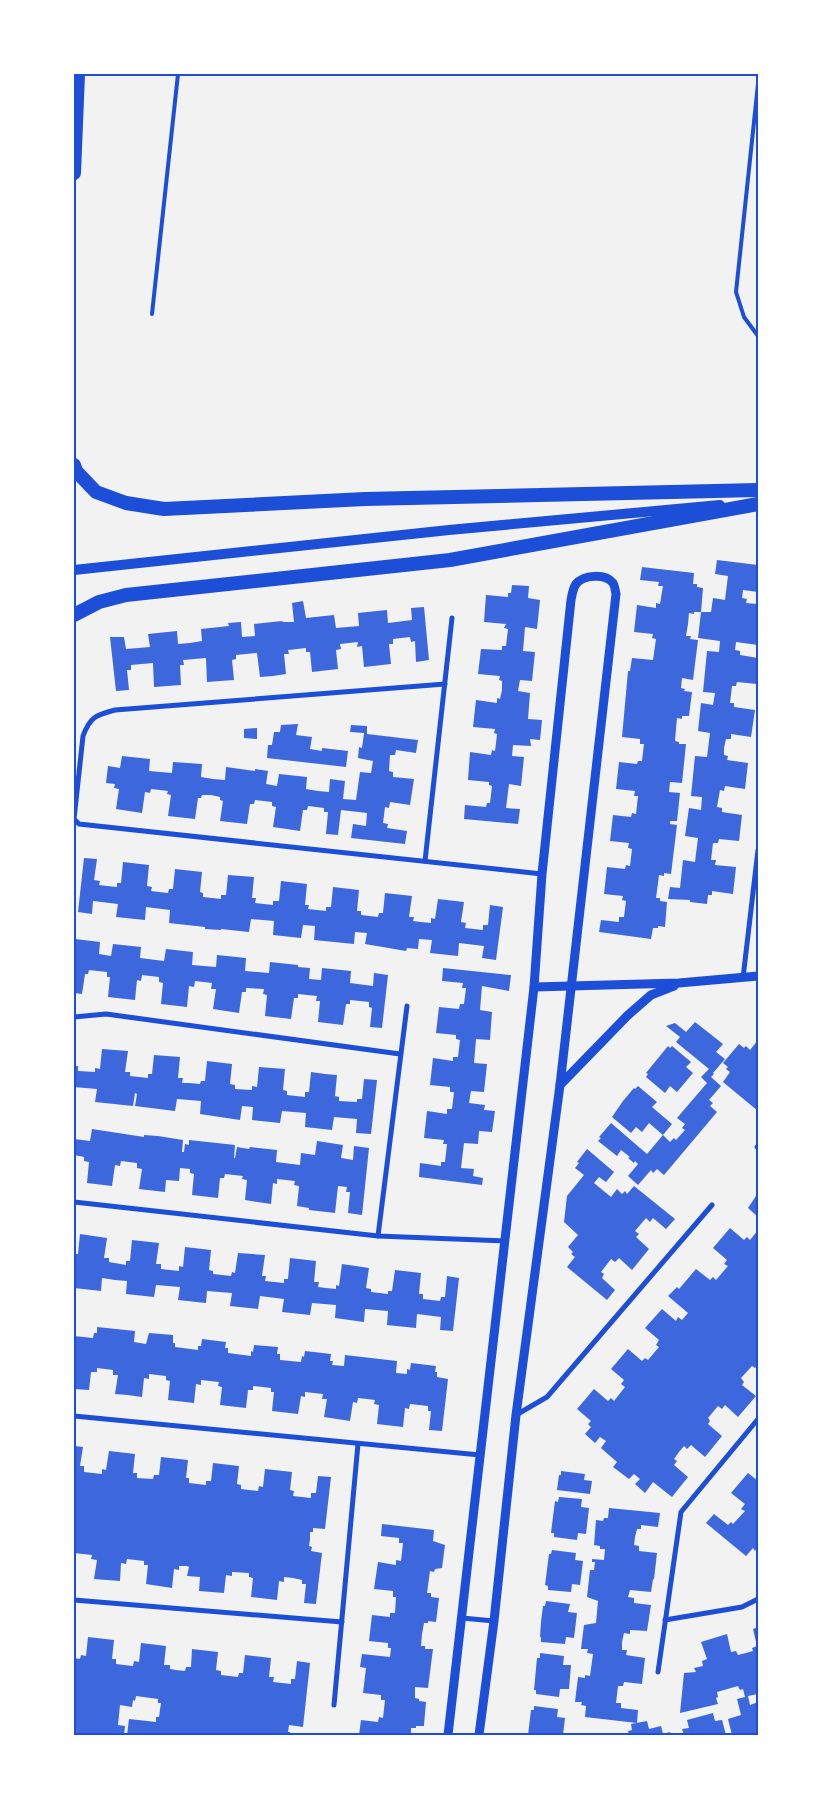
<svg xmlns="http://www.w3.org/2000/svg" width="832" height="1809" viewBox="0 0 832 1809" font-family="Poppins,sans-serif">
<style>
.building{fill:#3d67dc}
.lines{fill:none;stroke-linecap:round;stroke-linejoin:round}
.service{stroke:#1d4ed8;stroke-width:4}
.minor{stroke:#1d4ed8;stroke-width:5}
.tertiary{stroke:#1d4ed8;stroke-width:9}
.secondary{stroke:#1d4ed8;stroke-width:10}
.trunk{stroke:#1d4ed8;stroke-width:14}
.neatline{fill:none;stroke:#1d4ed8;stroke-width:2}
</style>
<rect width="100%" height="100%" fill="#f2f2f2"/>
<g class="building">
<path d="M717,560L758,565V592L743,590L742,598L747,599L746,603L758,604V645L736,642L735,650L740,651V655L758,658V678L757,684L737,682L736,686H732L730,703H734V707L755,710L751,737L731,734V739H726L724,748V755L728,756L727,760L748,763L745,789L725,786L724,791L720,790L717,807L722,808V812L742,815L739,841L719,839L718,843H713L711,860H716L715,865L736,867L733,894L712,891V895H708L707,904L690,902V900L668,899L670,887L680,888L683,860L695,862L698,838L685,836L689,808L701,810L702,797L691,796L695,756L707,757L710,733L698,731L701,703L713,705L715,693L703,692L707,651L719,652L720,641L698,638L701,612H711L713,598L725,600L728,576L715,574Z"/>
<path d="M642,567L694,573L693,584H697V587L703,588L701,612H694V614L689,613L688,624L686,636H691L690,639L698,640L693,680L682,678L681,688L685,689L684,691L692,692L689,716H682V719L677,718L676,729L675,741L679,742V744H686L682,783L670,782L669,792L680,793L677,821H670V824L677,825L671,874L664,873V876L659,875L656,898H660V901L667,902L665,927L658,926V928H653L651,939L599,932L601,920L619,922V917H624L626,901L622,900L623,896L604,894L607,867L625,869L626,865L630,866L632,849L628,848L629,843L610,841L613,815L631,817L632,813L636,814L638,796H634L635,791L616,789L619,762L637,764L638,761H642L643,752L644,744H640V739L622,737L628,671H630L632,658L653,660L656,639L652,638L653,634L634,632L637,605L656,608V603L660,604L663,586H658L659,582L640,580Z"/>
<path d="M512,585L529,586L528,598L540,600L537,629L525,627L523,651L535,652L532,681L520,680L518,691L530,693L528,719L542,720L540,740L530,739L531,746L513,745L512,756L524,757L521,786L509,784L506,808L520,809L518,824L464,819L465,805L486,807L487,803H490L492,786L489,785V782L468,780L470,752L491,755L492,750L495,751L496,743L497,734L494,733L495,729L473,727L476,700L497,703V698L500,699L502,690V681L499,680L500,676L478,674L481,649L502,650V646H506L508,629L504,628L506,624L484,622L486,595L508,597V593H511Z"/>
<path d="M303,601L306,618L334,615L336,628L359,626L358,613L387,610L388,623L412,620L411,608L424,607L429,660L416,662L415,641L411,642L410,637L393,639V644H389L391,664L364,667L362,646L357,647L358,642L340,644L341,649L336,650L338,669L312,672L310,652H306V648L288,650L289,654H284L286,674L273,676L260,677L257,653L236,655V659L232,660L234,680L220,681L207,682L206,658L183,660L184,665H180L181,685L154,687L153,663L131,665V670H127L129,690L116,691L110,637H124L126,649L150,647L148,634L177,631L178,644L190,643L202,641L201,629L229,626L228,623L241,622L242,637L255,636L254,624L282,621L283,622H294L292,603Z"/>
<path d="M298,724L296,735L312,737L310,749L322,751V748L348,751L346,767L267,758L268,745H272L274,732H280L281,725Z"/>
<path d="M351,725L367,726V734L418,740L416,753L396,750L395,755H390L389,771L393,772V777L414,779L410,805L390,802L389,808L385,807L383,823L388,824L387,828L407,831L405,844L351,838L353,824L366,826L367,813L341,810L338,835L326,834L328,812H324V808L308,806L307,810H303L300,831L273,827L276,807L272,806V802L255,800L254,804H250L247,824L220,821L223,801L220,800V797L211,795H202L201,798H198L195,819L168,816L171,795L167,794L168,791L160,790L151,789L150,793L145,792L142,813L116,809L119,789L114,788L115,784L106,783L108,766L120,768L122,756L150,759L149,771L172,773L173,762L202,764L201,777L213,779L225,780L226,767L255,771V769L268,771L266,784L277,786L279,774L307,777L306,789L318,791L329,792L330,779L345,781L343,799L356,800L360,772L371,773L373,761L358,758L359,747L362,748L364,733L350,732Z"/>
<path d="M257,728V739L244,738V729Z"/>
<path d="M84,858L97,859L94,880L100,881L99,885L107,886L117,887V883H121L123,862L149,865L147,886L152,887L151,891L159,892L168,893L169,889H173L175,869L202,872L200,892L203,893V897L221,899V895H226L228,875L254,877L252,898H256L255,903L273,905V901H279L281,881L307,884L305,905H309L308,909L326,911V907H331L333,887L359,890L357,911H361V915L378,917L379,913H383L385,893L412,896L409,917H414L413,921L421,922L431,923V918L435,919L438,899L464,902L461,922L466,923L465,928L483,930V925H488L490,905L503,907L496,960L482,958L484,946L459,943L458,956L430,953L432,940L419,939L418,949L407,948L406,951L365,944L367,933L355,932L354,944L314,940L315,926L303,925L301,938L273,935L274,921L251,919L249,932L221,929V930L205,929V927L169,923L170,910L146,907L145,920L116,917L118,904L93,901L92,914L78,912Z"/>
<path d="M75,939L100,942L99,954L111,956L113,944L141,947L140,958L164,961L166,949L193,952L192,965L216,967L217,955L246,958L245,971L269,973L270,962L298,965V967L310,968L309,979L321,980L322,968L351,971L350,983L373,986L374,973L388,975L382,1028L370,1027L372,1008L369,1007V1002L360,1001L350,1000V1004H346L343,1025L318,1022L320,1001H316L317,996L298,994V998H294L291,1019L265,1016L267,995L263,994L264,989L246,988V992H242L239,1013L213,1009L216,989H211L212,983L195,981L194,987L189,986L187,1007L161,1004L163,983L159,982V977L142,975L141,981L137,980L135,1000L108,997L110,977H107V972L89,970L88,974H85L82,994L74,993Z"/>
<path d="M443,968L511,975L509,991L482,986L480,1010L492,1012L490,1040L476,1039L474,1063L487,1064L484,1092L471,1091L469,1103L485,1105L484,1110L495,1111L492,1132L479,1131L478,1144L464,1143L461,1168L474,1169L473,1176L483,1178L482,1185L419,1177L420,1163L441,1166V1162H445L447,1144H443L444,1140L424,1138L427,1111L447,1114V1109H452L454,1092H450V1087L430,1085L433,1058L453,1061V1057H458L460,1040L456,1039V1035L436,1033L439,1007L459,1009L460,1004H464L466,988H462L463,983L442,981Z"/>
<path d="M695,1022L723,1044L716,1052L725,1059L713,1073L714,1074L711,1077L721,1086L709,1100L713,1103L710,1106L717,1112L664,1175L657,1169L653,1173L651,1170L638,1185L628,1176L638,1164L635,1161L634,1163L628,1158L630,1157L621,1150L617,1156L598,1141L601,1138L599,1137L611,1123L647,1154L663,1135L670,1142L674,1138L676,1140L685,1130L682,1128L685,1124L677,1118L707,1083L701,1077L709,1069L676,1042L680,1037L666,1026L675,1023L686,1032Z"/>
<path d="M758,1040L757,1086L758,1111L723,1082L730,1072L726,1069L728,1067L723,1063L739,1044L744,1048L746,1046L750,1050Z"/>
<path d="M668,1046L670,1048L672,1046L691,1062L686,1067L693,1073L677,1092L670,1086L665,1093L646,1077L648,1074L646,1073Z"/>
<path d="M102,1049L128,1051L125,1072H130V1076L148,1078V1074H152L154,1055L180,1057L178,1078H183L182,1083H189L200,1084L201,1081H205L207,1061L232,1064L230,1084L235,1085V1089L252,1090V1086L257,1087L259,1067L285,1069L283,1090L287,1091V1095L305,1097V1092H309L311,1072L325,1074L337,1075L335,1096L339,1097V1101L357,1102V1099H362L364,1079L377,1080L371,1134L356,1133L357,1119L334,1117L332,1130L305,1127L306,1113L282,1111L280,1123L252,1120L253,1107L242,1106L240,1120L200,1114L201,1101L177,1099L175,1111L135,1106L137,1094L135,1093L133,1106L95,1102L97,1089L74,1087V1066H78V1071L95,1072V1068L100,1069Z"/>
<path d="M638,1086L657,1102L652,1107L672,1124L663,1135L649,1123L642,1132L636,1127L631,1133L612,1117L623,1101L634,1088L635,1089Z"/>
<path d="M92,1129L144,1137V1135L158,1136L183,1140L182,1152H184L185,1144L189,1145V1140L235,1145L234,1158H235L237,1147L249,1149L250,1147L277,1150L276,1162L300,1165L301,1153L315,1155L317,1141L343,1145L341,1158L353,1160L354,1146L369,1148L362,1215L348,1213L350,1192H346L347,1187L338,1186L335,1213L309,1210V1208L297,1206L299,1186L294,1185L295,1181L277,1179V1184L273,1183L271,1204L245,1200L247,1180L242,1179L243,1176L225,1174L224,1178H220L218,1198L192,1195L194,1174L190,1173V1169L180,1168L179,1181L166,1180L165,1192L139,1189L142,1169L137,1168V1163L121,1161L120,1166L115,1165L112,1186L87,1183L89,1162L84,1161V1157L74,1155V1139L90,1141Z"/>
<path d="M587,1149L614,1172L606,1182L599,1177L594,1183L611,1197L617,1189L622,1194L625,1191L627,1194L634,1186L675,1219L666,1229L653,1218L650,1222L646,1218L635,1231L639,1234L636,1237L649,1249L632,1270L619,1258L615,1262L611,1259L601,1272L604,1274L602,1278L615,1290L607,1300L567,1267L575,1257L571,1254L573,1252L568,1247L578,1235L564,1222L567,1196L584,1175L575,1168L579,1163L577,1162Z"/>
<path d="M758,1193V1217L748,1208Z"/>
<path d="M730,1228L744,1240L747,1237L750,1240L758,1230V1365L755,1368L752,1366L741,1378L744,1382L742,1385L756,1396L738,1417L725,1405L722,1409L718,1406L708,1418L710,1421L708,1424L722,1436L705,1457L691,1445L687,1449L684,1446L679,1452L674,1459L677,1461L674,1465L688,1477L672,1497L653,1482L645,1493L635,1484L640,1479L634,1474L629,1479L613,1467L617,1462L601,1448L606,1441L600,1437L595,1443L585,1434L591,1427L588,1424L591,1421L577,1409L594,1389L608,1401L611,1398L614,1401L625,1387L621,1384L624,1380L611,1369L628,1349L642,1361L645,1358L648,1360L659,1347L656,1345L659,1340L645,1328L662,1309L676,1321L678,1317L682,1320L688,1313L668,1296L677,1287L679,1289L696,1269L710,1280L713,1277L716,1280L728,1266L724,1264L727,1260L713,1248Z"/>
<path d="M80,1234L107,1238L104,1258H109V1262L126,1265V1261H130L132,1240L159,1243L156,1264H161V1269L179,1271V1266L183,1267L185,1247L211,1250L209,1270L213,1271V1274L231,1276L232,1272L235,1273L238,1253L265,1255L262,1276H266L265,1281L284,1283V1279H288L290,1258L316,1261L314,1282H319L318,1287L326,1288L336,1289V1285L339,1286L342,1264L369,1268L366,1288L371,1289V1292L388,1294V1291H392L395,1270L421,1273L419,1294H423V1299L440,1301L441,1297H445L447,1276L459,1278L453,1331L440,1330L441,1317L417,1314L416,1328L387,1325L388,1311L365,1309L364,1322L335,1318L336,1305L312,1303L310,1315L282,1312L284,1299L260,1296L258,1309L230,1306L232,1293L207,1291L206,1303L178,1300L180,1287L156,1285L154,1297L126,1294L127,1281L115,1280L102,1278L101,1291L74,1288L76,1275H74V1259L75,1254H78Z"/>
<path d="M97,1327L135,1331L134,1342L146,1344L149,1333L173,1335V1343H175V1347L198,1350V1346H201L202,1339L226,1342L225,1348H228V1353L251,1356V1351L253,1352L254,1345L278,1347L277,1354H280V1360L301,1362L302,1356L304,1357L305,1351L331,1354L330,1361H333L332,1365L344,1366L345,1355L397,1361L396,1373L407,1374V1369L410,1370L411,1363L436,1366L435,1372H437V1377L448,1379L442,1431L429,1430L431,1411H428V1406L410,1404L409,1409L405,1408L403,1427L377,1424L379,1405L374,1404L375,1400L367,1399L358,1398L357,1403L353,1402L350,1421L324,1417L327,1399H322L323,1394L305,1392V1397L301,1396L298,1414L272,1411L274,1392H271V1388L253,1386V1390H248L246,1408L220,1405L222,1387L218,1386L219,1382L201,1380V1385L196,1384L194,1403L168,1400L170,1381L166,1380V1376L149,1374V1379L144,1378L142,1397L128,1395L115,1394L118,1375H113V1370L97,1368V1372H91L89,1390L74,1389V1336L93,1338L94,1333H97Z"/>
<path d="M74,1446L83,1447L80,1466H84V1472L102,1474V1469L106,1470L109,1451L135,1454L133,1473H137V1478L153,1479L154,1475H159L161,1457L188,1460L186,1478H189V1483L206,1485V1481H211L213,1463L239,1466L237,1484L241,1485V1489L249,1490L258,1491L259,1486L263,1487L265,1469L292,1472L290,1490L294,1491L293,1496L311,1498V1493H316L318,1476L331,1477L325,1529L313,1528V1532H310V1539L309,1546L312,1547L311,1551L322,1553L316,1604L304,1603L306,1584H302V1580L293,1578L284,1577V1582L279,1581L277,1600L251,1597L253,1578L249,1577V1573L232,1572V1576L226,1575L224,1593L199,1591L200,1577L187,1576L189,1567L187,1566H179V1570L174,1569L172,1588L146,1584L148,1565H144V1561L127,1559L126,1564L121,1563L120,1581L94,1579L97,1560L91,1559L92,1555L74,1553Z"/>
<path d="M561,1471L585,1474L584,1480L592,1481L590,1494L557,1490L559,1475H561Z"/>
<path d="M748,1473L758,1481V1547L755,1551L753,1548L746,1556L706,1523L714,1514L728,1525L731,1522L733,1524L745,1511L741,1509L745,1504L731,1493Z"/>
<path d="M559,1497L582,1499L581,1507L589,1508L586,1534L578,1533L577,1540L554,1537V1533H551L555,1501L558,1502Z"/>
<path d="M609,1508L660,1513L658,1527L641,1525V1529H637L635,1537L634,1545L639,1546V1551L657,1553L654,1579H653L651,1592L630,1590L628,1597L634,1598V1603L651,1605L647,1631L630,1630V1634L624,1633L622,1642V1650H627L626,1655L645,1658L642,1684L624,1682L623,1686H618L616,1703H621V1708L638,1710L637,1723L585,1717L586,1706L581,1705L582,1702H575L578,1677L585,1678V1675L590,1676L593,1654L587,1653L588,1649H581L584,1625L596,1623L598,1601L587,1597L590,1570H594L595,1562H592V1559L604,1560L605,1549H600V1546L594,1545L596,1520L603,1521L604,1518H608Z"/>
<path d="M382,1524L434,1530L433,1541L445,1545L442,1568L435,1569L434,1572L430,1571L427,1593H431V1597L439,1598L436,1622L428,1621V1623H424L422,1634L421,1646H425V1649H433L428,1688L415,1687V1698L419,1699V1701L426,1702L424,1725V1726H416V1728H411V1735H359L361,1720L378,1722L379,1717L383,1718L385,1700H381V1695L363,1693L366,1668L360,1667L362,1654L390,1657L391,1648H388V1643L369,1641L372,1615L390,1617V1613H395L396,1597H393V1591L374,1589L378,1562L396,1565V1560L401,1561L403,1543H399V1538L381,1536Z"/>
<path d="M552,1550L576,1553L575,1560L583,1561L580,1585L572,1584L571,1592L548,1590V1586L545,1585L549,1554H551Z"/>
<path d="M546,1601L570,1604L568,1612L577,1613L574,1638L566,1637L565,1644L541,1642V1637H540L541,1622L543,1606H545Z"/>
<path d="M758,1627V1694L748,1696L750,1705L758,1702V1735H732L728,1719L741,1715L737,1699L745,1697L743,1689L740,1690L738,1686L717,1692L718,1697L716,1698L718,1704L680,1713L684,1673L696,1672L694,1668L703,1666L702,1661L707,1659L701,1642L727,1634L731,1652L736,1651L738,1655L746,1653L753,1651L752,1648L757,1646L753,1629Z"/>
<path d="M88,1637L114,1640L112,1659H116V1664L124,1665L133,1666L134,1661L139,1662L141,1643L166,1646L164,1665H170V1669L176,1670L185,1671L186,1667H191L192,1649L218,1652L216,1670L221,1671V1675L238,1677L239,1673H243L245,1655L271,1658L269,1677H274L273,1682L291,1684V1679H295L297,1661L310,1663L303,1727L289,1725L288,1732H290V1735H127L129,1719L156,1722V1717H159L161,1703H158V1699L136,1696L135,1701L133,1700L132,1707L120,1705L118,1725L125,1726L124,1735H74V1658L80,1659L81,1655L86,1656Z"/>
<path d="M540,1653L564,1656L563,1665H571L569,1689H560L559,1697L536,1694V1690H534L537,1658H540Z"/>
<path d="M534,1706L558,1709L557,1717L565,1718L563,1735H528L531,1710H534Z"/>
<path d="M713,1713L715,1721L722,1720L726,1735H684L682,1729L689,1728L687,1720Z"/>
<path d="M647,1721L649,1729L661,1726L663,1734L670,1732L671,1735H629L628,1731L632,1730L631,1724Z"/>
</g>
<g class="lines">
<g class="service">
<path d="M758,84L736,292L744,317L758,336"/>
<path d="M152,314L178,74"/>
</g>
<g class="minor">
<path d="M445,684L115,710C96,715 90,717 83,736L74,819L79,824L542,874"/>
<path d="M425,861L452,618"/>
<path d="M743,978L758,850"/>
<path d="M74,1017L106,1014L400,1054"/>
<path d="M757,1147L758,1146"/>
<path d="M74,1202L378,1236L506,1241"/>
<path d="M378,1236L407,1006"/>
<path d="M516,1415L547,1397L712,1205"/>
<path d="M74,1416L480,1455"/>
<path d="M74,1600L342,1622"/>
<path d="M462,1618L494,1621"/>
<path d="M665,1620L742,1607L758,1599"/>
<path d="M658,1672L681,1512L758,1419"/>
<path d="M334,1705L358,1444"/>
</g>
<g class="tertiary">
<path d="M534,987L679,983L758,976"/>
<path d="M560,1085L627,1016L651,995L674,986"/>
<path d="M448,1735L534,987L542,874L571,600C572,595 573,588 576,584C583,575 605,573 613,583C615,586 615,590 616,594L560,1085L516,1415L494,1621L479,1735"/>
</g>
<path class="secondary" d="M74,570L449,530L720,505"/>
<g class="trunk">
<path d="M74,173L78,74"/>
<path d="M74,465L76,471L96,492L126,503L164,509L365,499L758,490"/>
<path d="M74,615L99,602L126,595L450,560L758,504"/>
</g>
</g>
<rect width="832" height="1809" fill="none" stroke="#ffffff" stroke-width="150"/>
<rect x="75" y="75" width="682" height="1659" class="neatline"/>
</svg>
